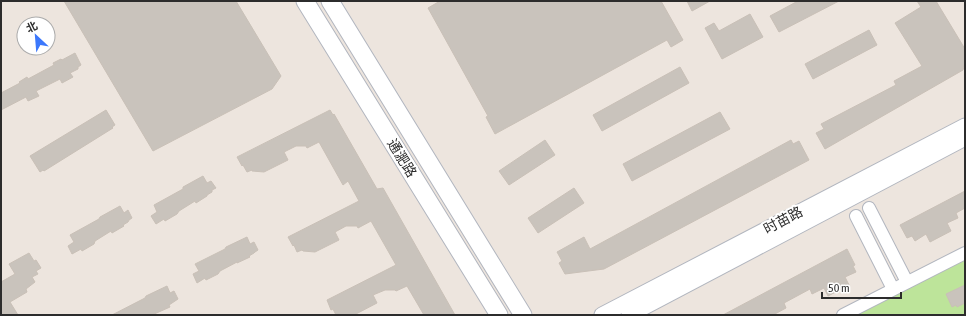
<svg xmlns="http://www.w3.org/2000/svg" width="966" height="316" viewBox="0 0 966 316" font-family="'Asap Condensed','Noto Sans SC',sans-serif">
<style>
.green{fill:#bde49a}
.building{fill:#c9c3bc;stroke:#c9c0b7}
.lines{fill:none;stroke-linecap:round;stroke-linejoin:round}
.minor-casing{stroke:#b2b6bf;stroke-width:14}
.tertiary-casing{stroke:#b2b6bf;stroke-width:17}
.secondary-casing{stroke:#b2b6bf;stroke-width:19}
.minor{stroke:#fff;stroke-width:12}
.tertiary{stroke:#fff;stroke-width:15}
.secondary{stroke:#fff;stroke-width:17}
.labels{text-anchor:middle;stroke-width:4;stroke-linejoin:round;paint-order:stroke}
.street-label{font-size:14px;fill:#2c2c2c;stroke:#fff}
</style>
<rect width="100%" height="100%" fill="#ede5de"/>
<path class="green" d="M965,256V315H848Z"/>
<g class="building">
<path d="M64,1H236L281,76L272,89L153,151Z"/>
<path d="M440,1H661L683,40L671,47L667,40L495,134L486,117L488,116L428,8Z"/>
<path d="M687,1H710L692,11Z"/>
<path d="M798,1H839L779,32L770,16Z"/>
<path d="M917,1H936L965,49V63L963,70L825,149L816,133L824,129L821,124L896,85L894,81L922,66L895,23L921,7Z"/>
<path d="M750,14L763,37L722,59L705,28L714,23L719,31Z"/>
<path d="M869,30L877,45L813,79L805,64Z"/>
<path d="M75,53L81,65L78,67V69L70,73L73,77L62,83L60,79L36,91L39,96L28,101L26,97L1,110V93L20,83L19,82L27,77L28,79L54,65L53,63L61,59L62,60Z"/>
<path d="M680,67L689,83L602,131L593,115Z"/>
<path d="M106,110L115,125L112,127L113,128L44,171L43,170L40,172L30,156Z"/>
<path d="M330,110L333,115L334,114L377,189L383,188L455,315H424L407,286L396,291L395,290H385L373,295L377,303L354,315H336L333,309L331,310L327,300L396,265L371,221L358,228L357,226H346L335,232L339,240L315,252L303,251L302,250L297,252L294,245L293,246L288,237L359,201L348,181L343,185L319,142L307,148L306,146H296L284,152L288,160L264,172L252,171V170L247,172L243,165L242,166L237,157Z"/>
<path d="M720,112L730,129L632,181L623,164Z"/>
<path d="M545,140L555,155L509,185L499,171Z"/>
<path d="M791,140L793,144L799,141L809,160L604,269L565,274L559,263L562,261L557,252L584,237L590,249Z"/>
<path d="M203,176L207,183L211,181L216,188L212,190V192L207,195V196L196,203L195,201L179,211L177,214L165,221L164,219L156,224L151,216L157,212L154,205L183,189V187Z"/>
<path d="M574,188L584,203L538,233L528,218Z"/>
<path d="M965,191V208L956,213L958,218L947,223L951,231L930,242L926,234L915,241L912,236L907,238L900,225Z"/>
<path d="M120,206L124,213L128,210L132,218L129,220L128,222L123,225L124,226L112,233L111,231L95,241L94,244L82,251L81,249L72,254L68,246L74,242L70,235L99,219L100,217Z"/>
<path d="M247,237L250,244L254,242L258,250L255,252L254,253L249,256L250,257L237,263V262L220,271L218,274L206,280L205,278L197,283L193,274L199,271L195,264L225,249L226,247Z"/>
<path d="M847,249L855,265L853,266L856,272L845,277L849,285L828,296L824,288L812,294L810,289L784,303L786,308L773,315H723Z"/>
<path d="M29,253L34,261L36,260L41,268L36,271L38,274L32,277L35,282L26,289L27,292L10,302L18,315H1V282L15,274L9,264Z"/>
<path d="M965,285V303L957,307L956,305L952,307L946,294Z"/>
<path d="M167,286L170,293L174,291L178,299L169,305L170,307L152,315H112L145,298L146,296Z"/>
</g>
<g class="lines">
<g class="minor-casing">
<g id="minor">
<path d="M869,208L907,282"/>
<path d="M856,216L893,289"/>
<path d="M843,315L965,253"/>
</g>
</g>
<g class="tertiary-casing">
<g id="tertiary">
<path d="M602,315L965,126"/>
<path d="M629,315L965,138"/>
</g>
</g>
<g class="secondary-casing">
<g id="secondary">
<path d="M305,1L499,315"/>
<path d="M330,1L523,315"/>
</g>
</g>
<use href="#minor" class="minor"/>
<use href="#tertiary" class="tertiary"/>
<use href="#secondary" class="secondary"/>
</g>
<g class="labels">
<g class="street-label">
<text transform="translate(402 158) rotate(58)" y="5">通淝路</text>
<text transform="translate(783 220) rotate(-28)" y="5">时苗路</text>
</g>
</g>
<rect width="966" height="316" fill="none" stroke="#2c2c2c" stroke-width="4"/>
<g transform="translate(36 36) rotate(334)"><circle r="19" fill="#ffffff" stroke="#ababab"/>
<path d="M0-3L7 15L0 10L-7 15Z" fill="#3c78fc"/>
<text y="-6" font-size="11" font-weight="bold" text-anchor="middle" fill="#2c2c2c">北</text>
</g>
<path d="M822 292v6h79v-6" fill="none" stroke="#2c2c2c" stroke-width="2"/>
<text x="828" y="292" font-size="12" fill="#2c2c2c" stroke="#ffffff" stroke-width="3" paint-order="stroke">50 m</text>
</svg>
